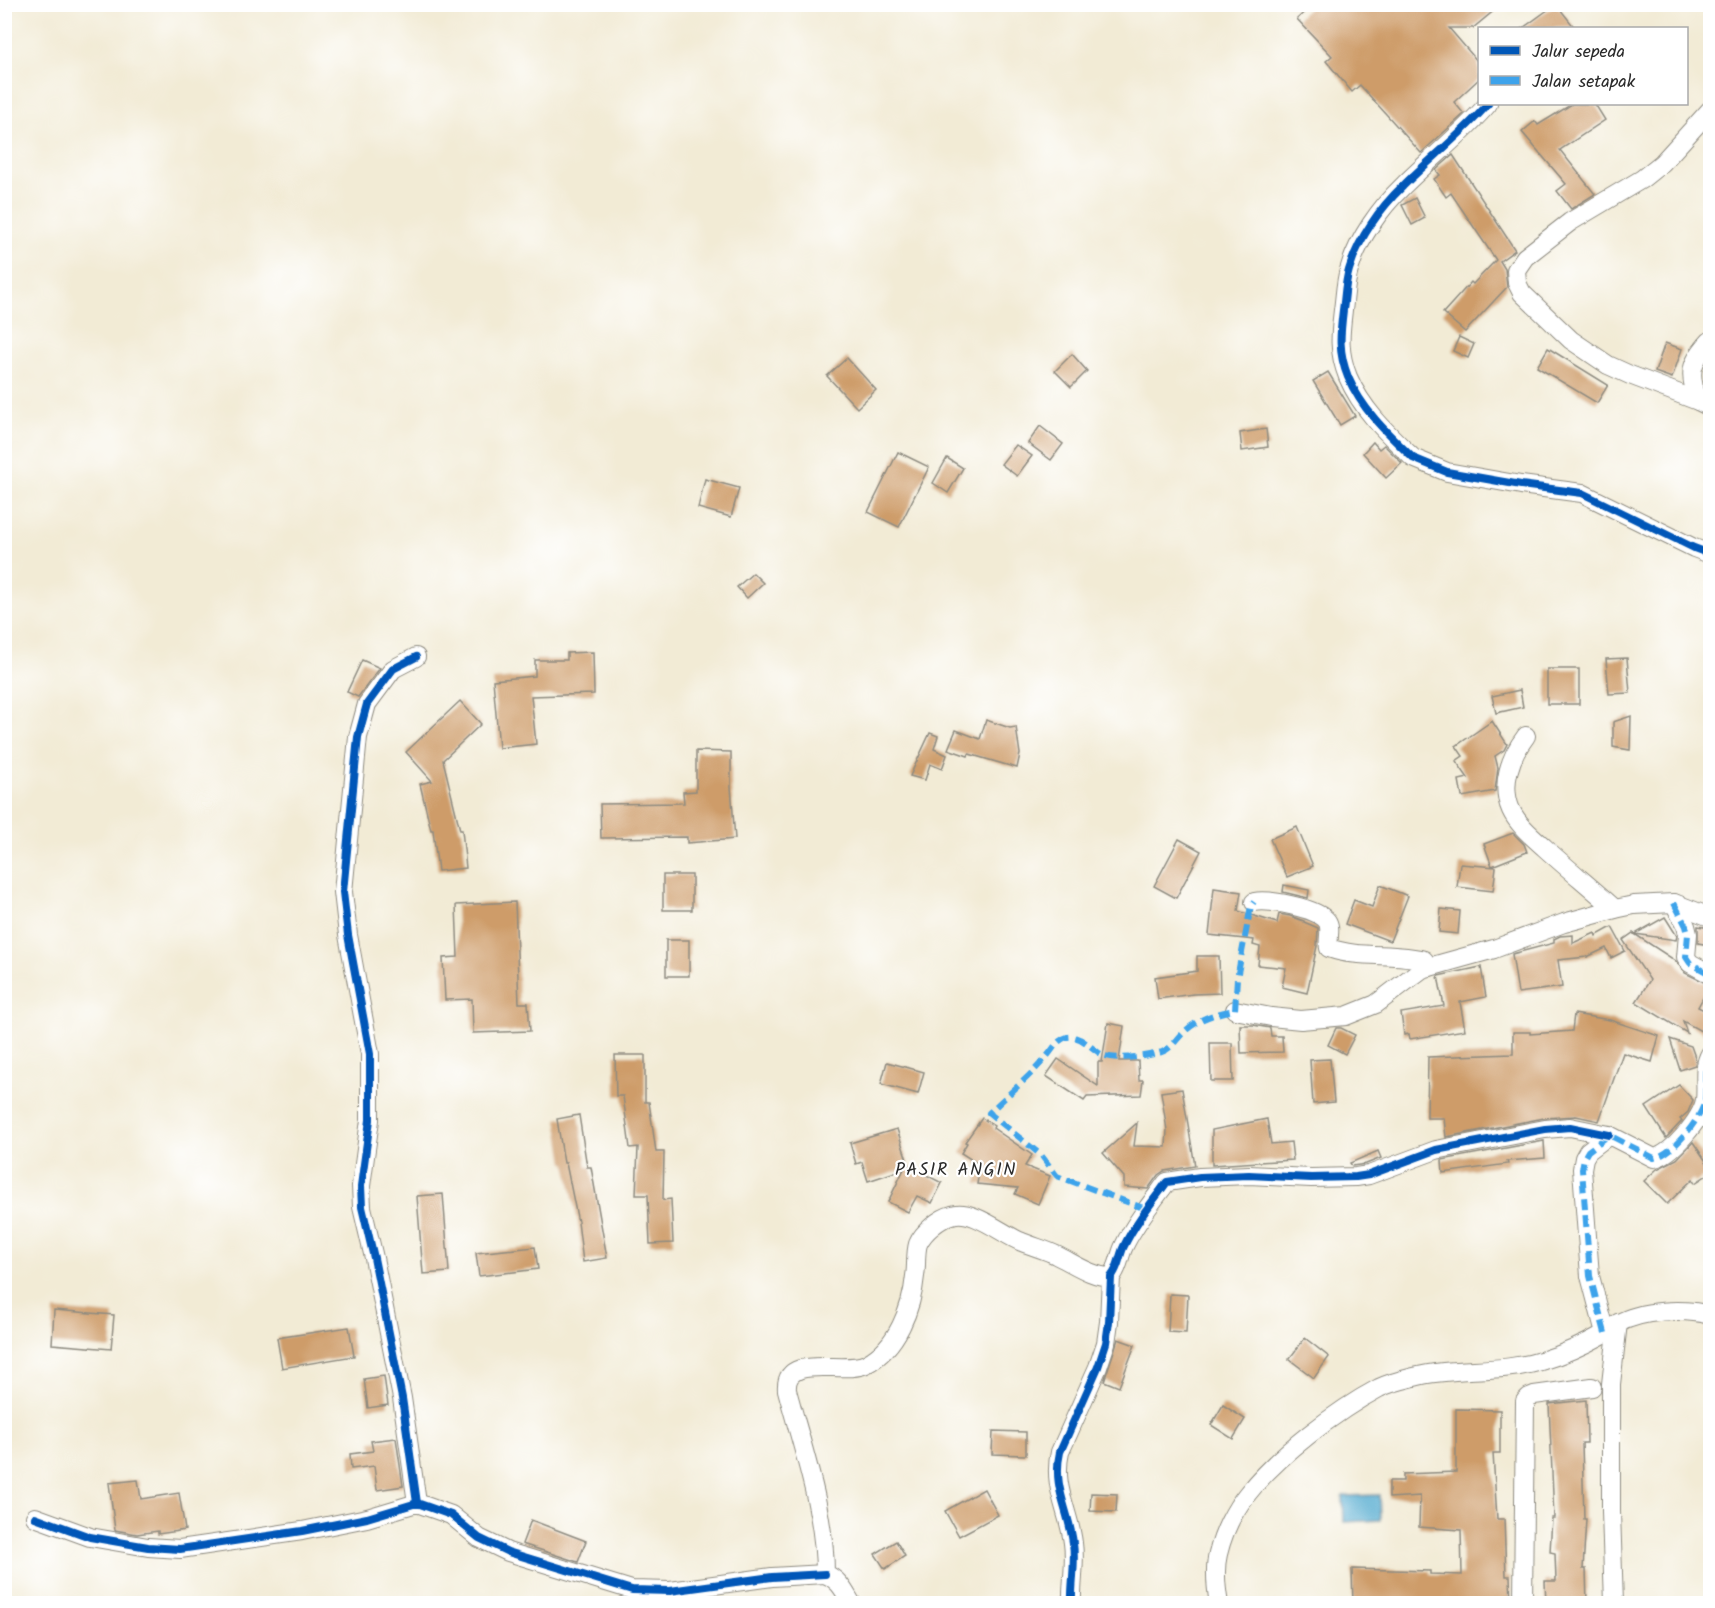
<svg xmlns="http://www.w3.org/2000/svg" width="1715" height="1608" viewBox="0 0 1715 1608" font-family="Kalam,sans-serif">
<style>
.water{fill:#52aacf;stroke:#3e6a7d;stroke-width:1.5}
.building{fill:#ce9c69}
.lines{fill:none;stroke-linecap:round;stroke-linejoin:round}
.minor-casing{stroke:#8e8b80;stroke-width:20}
.minor{stroke:#fff;stroke-width:18}
.quiet{stroke:#3ea3eb;stroke-width:6;stroke-dasharray:12 6;stroke-linecap:butt}
.cycleway-casing{stroke:#fff;stroke-width:11}
.cycleway{stroke:#0057b8;stroke-width:8}
.labels{text-anchor:middle;stroke-width:4.5;stroke-linejoin:round;paint-order:stroke}
.quarter-label{font-size:18px;letter-spacing:1.5px;fill:#2b2b2b;stroke:#fff}
</style>
<rect width="100%" height="100%" fill="#fff"/>
<filter id="ink" filterUnits="userSpaceOnUse"><feTurbulence type="fractalNoise" baseFrequency=".0167" numOctaves="2"/><feDisplacementMap in="SourceGraphic" scale="12" xChannelSelector="R" yChannelSelector="G"/><feConvolveMatrix kernelMatrix="1 2 1 2 8 2 1 2 1" color-interpolation-filters="sRGB"/></filter>
<filter id="wash" filterUnits="userSpaceOnUse"><feTurbulence type="fractalNoise" baseFrequency=".008" numOctaves="4" result="noise"/><feDisplacementMap in="SourceGraphic" scale="24" xChannelSelector="R" yChannelSelector="G"/><feGaussianBlur stdDeviation="1.35" result="paint"/><feColorMatrix in="noise" values="0 0 0 0 0 0 0 0 0 0 0 0 0 0 0 0 0 1.4 0 .05"/><feComposite in="paint" operator="in"/></filter>
<g filter="url(#wash)">
<rect width="100%" height="100%" fill="#f2ebd5"/>
<path class="water" d="M1380,1495L1381,1520L1344,1522L1343,1496Z"/>
<g id="blocks">
<g class="building">
<path d="M1313,4H1502L1473,28H1449L1479,63V79L1454,102L1464,114L1421,153L1360,85L1352,92L1326,61L1332,56L1297,19Z"/>
<path d="M1556,4L1575,28H1523Z"/>
<path d="M1572,104H1595L1605,120L1560,150L1595,194L1571,209L1557,191L1566,184L1522,132L1535,121L1538,125Z"/>
<path d="M1453,155L1515,250L1500,261L1505,269L1507,287L1465,332L1443,313L1471,282L1473,284L1496,260L1451,193L1446,197L1434,179L1440,175L1436,170Z"/>
<path d="M1415,198L1425,218L1412,225L1402,205Z"/>
<path d="M1459,337L1474,344L1468,358L1453,351Z"/>
<path d="M1665,343L1682,349L1672,378L1655,372Z"/>
<path d="M1548,348L1608,385L1597,403L1537,367Z"/>
<path d="M1072,354L1087,371L1071,387L1055,371Z"/>
<path d="M847,358L876,390L857,408L827,376Z"/>
<path d="M1328,372L1355,416L1340,425L1313,381Z"/>
<path d="M1040,426L1063,444L1051,460L1028,443Z"/>
<path d="M1266,429L1268,447L1242,451L1240,433Z"/>
<path d="M1373,442L1379,449L1384,445L1402,463L1386,478L1363,453Z"/>
<path d="M1016,445L1032,456L1017,476L1001,464Z"/>
<path d="M898,452L929,467L899,527L868,512Z"/>
<path d="M947,458L963,468L948,493L933,483Z"/>
<path d="M705,479L739,488L731,517L698,508Z"/>
<path d="M753,573L763,583L747,598L737,587Z"/>
<path d="M593,652L594,694L531,696L536,744L499,748L493,680L535,676V660H567V653Z"/>
<path d="M1627,658L1630,693L1609,694L1606,659Z"/>
<path d="M362,660L380,668L358,697L347,692Z"/>
<rect x="1547" y="669" width="32" height="35"/>
<path d="M1520,690L1523,707L1496,713L1492,696Z"/>
<path d="M460,701L481,724L443,760L460,830H462L466,868L438,871L433,830H431L420,784L432,781L406,752Z"/>
<path d="M1631,716L1630,750L1613,747V722Z"/>
<path d="M986,720L1010,728L1016,727L1020,754L1017,768L969,754L968,756L948,749L956,730L980,739Z"/>
<path d="M1492,721L1507,744L1504,750L1495,756L1498,768L1495,791L1462,797L1459,780L1468,778L1456,761L1463,756L1456,746Z"/>
<path d="M930,733L938,736L934,749L947,755L942,769L930,764L925,780L910,776Z"/>
<path d="M696,751L731,752V787L735,839L687,843V837L601,838L600,804L684,803L683,792L696,791Z"/>
<path d="M1297,827L1313,866L1287,877L1270,839Z"/>
<path d="M1513,833L1524,844L1527,852L1492,866L1484,844Z"/>
<path d="M1179,839L1201,851L1176,898L1154,886Z"/>
<path d="M1460,864L1496,867L1493,891L1457,887Z"/>
<rect x="663" y="875" width="29" height="35"/>
<path d="M1284,885L1309,890L1308,898L1283,892Z"/>
<path d="M1380,885L1408,896L1390,941L1345,924L1354,900L1372,907Z"/>
<path d="M1214,888L1241,892L1238,911L1277,923L1279,914L1290,916L1304,921V922L1318,928L1317,946L1307,993L1282,987L1286,968L1258,965L1260,947L1253,945L1254,940L1209,935Z"/>
<path d="M515,902L519,1003H528L530,1031L473,1033L472,999L445,1000L443,958L458,957L456,905Z"/>
<path d="M1441,909L1460,911L1458,934L1439,932Z"/>
<path d="M1665,917L1677,936L1676,940L1635,934Z"/>
<path d="M1698,926L1710,928V945L1698,943Z"/>
<path d="M1612,927L1625,951L1611,958L1606,948L1587,957L1558,960L1562,987L1518,993L1512,954L1554,943V939L1560,936L1573,935V943L1595,933L1596,936Z"/>
<path d="M1633,933L1676,961L1685,973L1710,985L1698,1007L1710,1013V1036L1683,1021L1687,1033L1636,1002L1650,980L1623,940Z"/>
<rect x="666" y="940" width="23" height="36"/>
<path d="M1197,956H1219L1220,993L1193,994L1158,999L1155,977L1197,971Z"/>
<path d="M1481,967L1486,997L1460,1002L1465,1030L1410,1039L1409,1034L1404,1035L1401,1013L1444,1006L1438,976Z"/>
<path d="M1574,1014L1610,1020L1659,1036L1652,1062L1623,1053L1599,1121L1576,1116L1544,1118L1446,1137L1444,1118H1427L1428,1057L1513,1054V1032H1530V1034L1572,1031Z"/>
<path d="M1108,1023L1124,1026L1119,1061H1138L1139,1080H1143L1141,1095L1087,1097L1084,1101L1046,1076L1058,1059L1098,1086V1062H1102Z"/>
<path d="M1240,1025H1253L1270,1028L1271,1036H1282L1283,1052L1241,1053Z"/>
<path d="M1336,1028H1341L1355,1035L1345,1054L1328,1045Z"/>
<path d="M1670,1039L1691,1046L1696,1060L1695,1065L1680,1070Z"/>
<path d="M1210,1043H1232L1233,1081H1211Z"/>
<path d="M615,1055H645V1102H649L656,1152H664L663,1200L671,1199L673,1243L650,1244L648,1195H636L638,1147L630,1148L623,1096H616Z"/>
<path d="M1330,1059L1334,1102L1313,1104L1310,1060Z"/>
<path d="M887,1062L924,1072L918,1094L881,1084Z"/>
<path d="M1679,1085L1693,1100L1688,1112L1680,1119L1682,1121L1666,1138L1646,1107Z"/>
<path d="M1182,1089L1195,1166L1164,1171L1158,1175L1148,1189L1124,1187V1177L1103,1153L1137,1123L1134,1146L1166,1147L1167,1130L1161,1092Z"/>
<path d="M579,1115L587,1167H591L607,1258L583,1262L578,1222L566,1163H564L557,1119Z"/>
<path d="M982,1118L994,1126L993,1128L1032,1155L1025,1166L1050,1176L1038,1204L1015,1194L1018,1188L977,1184L980,1165L961,1153L967,1143L965,1142Z"/>
<path d="M1267,1119L1271,1144L1291,1142L1293,1160L1212,1165V1130Z"/>
<path d="M897,1129L909,1166L942,1183L932,1203L917,1196L908,1212L888,1202L904,1169L868,1181L862,1162L856,1164L850,1143Z"/>
<path d="M1544,1141L1545,1158L1507,1161L1508,1164L1443,1173L1442,1160Z"/>
<path d="M1693,1142L1710,1167V1173L1695,1183L1693,1179L1667,1204L1644,1181L1657,1169L1677,1159Z"/>
<path d="M1378,1151L1381,1158L1366,1164L1352,1166L1350,1163Z"/>
<path d="M443,1194L449,1272L423,1274L417,1196Z"/>
<path d="M535,1247L538,1269L479,1276L476,1253Z"/>
<path d="M1170,1294L1188,1295L1186,1333L1168,1332Z"/>
<path d="M54,1310L114,1315L111,1349L52,1344Z"/>
<path d="M349,1327L354,1356L282,1368L277,1338Z"/>
<path d="M1305,1338L1329,1357L1314,1378L1289,1359Z"/>
<path d="M1118,1339L1135,1345L1119,1387L1104,1381Z"/>
<path d="M384,1376L388,1405L368,1408L364,1379Z"/>
<path d="M1586,1400L1587,1443H1582L1584,1519H1586L1583,1569H1586L1587,1604H1546L1545,1581H1556L1555,1553L1550,1552L1552,1518H1554L1549,1404Z"/>
<path d="M1223,1405L1245,1419L1233,1439L1211,1425Z"/>
<path d="M1456,1409L1500,1410V1453H1493L1497,1519H1504L1506,1576H1510L1511,1604H1353L1352,1569L1430,1571V1574L1462,1575L1461,1530L1419,1527L1420,1496L1389,1498V1481H1403V1474L1456,1472Z"/>
<path d="M993,1431L1026,1432V1455L992,1454Z"/>
<path d="M396,1438L403,1486L377,1490L374,1466L351,1469L350,1454L373,1451L371,1441Z"/>
<path d="M138,1480L141,1499L179,1493L185,1530L158,1534V1531L137,1534L115,1530L109,1483Z"/>
<path d="M984,1489L998,1515L959,1536L945,1511Z"/>
<path d="M1091,1493L1117,1494L1116,1512L1090,1511Z"/>
<path d="M531,1520L586,1541L578,1562L522,1544Z"/>
<path d="M896,1541L905,1556L885,1569L875,1554Z"/>
</g>
</g>
</g>
<g filter="url(#ink)">
<use href="#blocks" fill-opacity="0" stroke="#8e8b80" stroke-width="1.5"/>
<g class="lines">
<g class="minor-casing">
<g id="minor">
<path d="M1488,104C1462,134 1431,158 1403,186C1380,208 1358,239 1349,270C1345,283 1345,297 1343,310C1340,335 1338,352 1348,377C1362,410 1388,434 1413,458L1447,472L1521,485L1582,493L1694,548L1710,554"/>
<path d="M1710,341C1690,363 1688,373 1698,401L1710,407"/>
<path d="M1698,401L1630,375L1608,365L1571,340L1522,293L1517,283L1516,270L1525,257L1570,222L1642,179L1662,163L1710,110"/>
<path d="M416,657L393,669L367,704L358,737L343,892L348,935L370,1054V1120L361,1186L362,1207L374,1258L402,1398L417,1503"/>
<path d="M1526,736C1510,757 1500,785 1511,810C1518,825 1533,837 1545,848C1568,869 1592,888 1615,909"/>
<path d="M1254,902C1269,899 1317,908 1327,921C1332,928 1327,940 1329,948C1359,959 1393,952 1424,960L1429,967"/>
<path d="M1674,903L1686,926L1688,934L1686,957L1690,963L1710,974"/>
<path d="M1235,1010L1271,1017L1301,1020L1346,1016L1376,1004L1422,969L1494,949L1564,923L1615,909L1634,905L1674,903L1710,917"/>
<path d="M1605,1333L1590,1276L1582,1169L1584,1158L1588,1151L1609,1135L1654,1158C1672,1155 1702,1118 1705,1100C1707,1084 1702,1068 1710,1054"/>
<path d="M35,1517L90,1537L148,1547L180,1549L302,1531L367,1518L417,1503L451,1515L479,1538L508,1552L632,1590L670,1591L772,1577L825,1574"/>
<path d="M852,1604C844,1591 839,1579 825,1574C825,1512 803,1450 787,1390C784,1352 844,1375 866,1364C897,1348 912,1308 915,1276C917,1265 915,1254 918,1244C923,1232 940,1218 952,1215C973,1208 1003,1235 1022,1242C1034,1247 1046,1250 1056,1255C1073,1263 1092,1277 1111,1277"/>
<path d="M1072,1604C1071,1584 1076,1563 1073,1543C1069,1510 1052,1487 1060,1452L1098,1367L1106,1343L1109,1322L1111,1277C1119,1268 1119,1256 1124,1246C1135,1223 1152,1202 1167,1182L1200,1177L1249,1175L1311,1178L1356,1177L1369,1175L1436,1150L1545,1129L1570,1127L1609,1135"/>
<path d="M1219,1604C1216,1587 1214,1570 1218,1554C1223,1533 1234,1510 1248,1493C1278,1455 1336,1411 1379,1388C1389,1383 1402,1380 1414,1377C1456,1366 1502,1374 1544,1360C1564,1354 1584,1345 1602,1335C1608,1332 1612,1327 1617,1324C1641,1310 1684,1308 1710,1315"/>
<path d="M1523,1604L1525,1401L1529,1397L1534,1395L1592,1387"/>
<path d="M1614,1604L1611,1511V1384L1618,1323"/>
</g>
</g>
<use href="#minor" class="minor"/>
<g class="quiet">
<path d="M1674,903L1686,926L1688,934L1686,957L1690,963L1710,974"/>
<path d="M1146,1209L1057,1176L1041,1155L989,1113C1008,1094 1030,1077 1048,1055C1054,1048 1057,1040 1067,1037C1081,1034 1092,1050 1103,1055C1116,1061 1149,1056 1162,1052C1171,1049 1176,1040 1182,1034C1197,1019 1215,1013 1235,1010L1237,978L1251,906L1254,902"/>
<path d="M1605,1333L1590,1276L1582,1169L1584,1158L1588,1151L1609,1135L1654,1158C1672,1155 1702,1118 1705,1100C1707,1084 1702,1068 1710,1054"/>
</g>
<g class="cycleway-casing">
<g id="cycleway">
<path d="M1488,104C1462,134 1431,158 1403,186C1380,208 1358,239 1349,270C1345,283 1345,297 1343,310C1340,335 1338,352 1348,377C1362,410 1388,434 1413,458L1447,472L1521,485L1582,493L1694,548L1710,554"/>
<path d="M416,657L393,669L367,704L358,737L343,892L348,935L370,1054V1120L361,1186L362,1207L374,1258L402,1398L417,1503"/>
<path d="M35,1517L90,1537L148,1547L180,1549L302,1531L367,1518L417,1503L451,1515L479,1538L508,1552L632,1590L670,1591L772,1577L825,1574"/>
<path d="M1072,1604C1071,1584 1076,1563 1073,1543C1069,1510 1052,1487 1060,1452L1098,1367L1106,1343L1109,1322L1111,1277C1119,1268 1119,1256 1124,1246C1135,1223 1152,1202 1167,1182L1200,1177L1249,1175L1311,1178L1356,1177L1369,1175L1436,1150L1545,1129L1570,1127L1609,1135"/>
</g>
</g>
<use href="#cycleway" class="cycleway"/>
</g>
</g>
<g class="labels">
<g class="quarter-label">
<text x="956" y="1175">PASIR ANGIN</text>
</g>
</g>
<rect width="1715" height="1608" fill="none" stroke="#fff" stroke-width="24"/>
<rect x="1478" y="27" width="210" height="78" fill="#ffffff" stroke="#aaaaaa" stroke-width="1.5"/>
<rect x="1490" y="46" width="30" height="9" fill="#0057b8" stroke="#aaaaaa" stroke-width="1.5"/>
<text x="1532" y="57" font-size="18" fill="#2b2b2b">Jalur sepeda</text>
<rect x="1490" y="76" width="30" height="9" fill="#3ea3eb" stroke="#aaaaaa" stroke-width="1.5"/>
<text x="1532" y="87" font-size="18" fill="#2b2b2b">Jalan setapak</text>
</svg>
